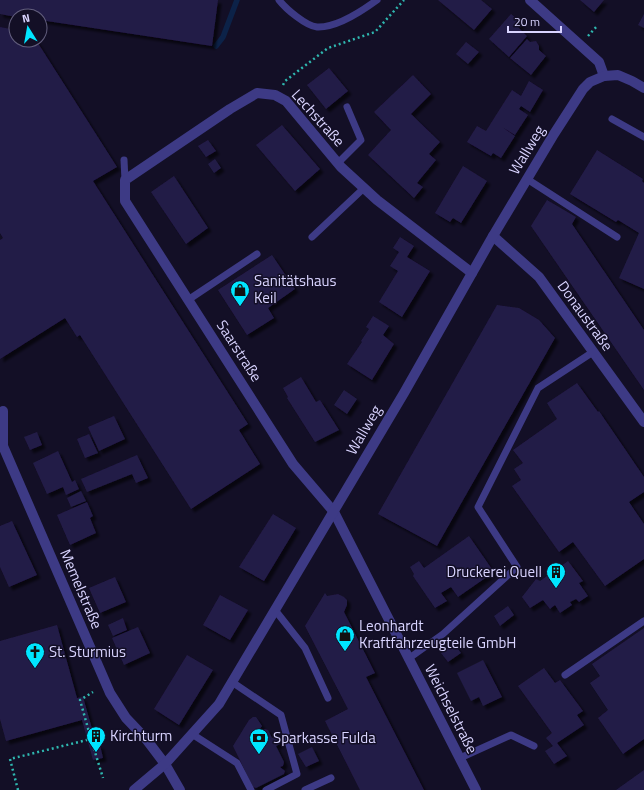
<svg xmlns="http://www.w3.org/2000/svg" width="644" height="790" viewBox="0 0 644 790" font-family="'Titillium Web',sans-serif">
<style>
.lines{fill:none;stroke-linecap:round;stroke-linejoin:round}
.stream{stroke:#0c2248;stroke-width:5.5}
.building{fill:#241b47;filter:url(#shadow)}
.path{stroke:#2fb8b0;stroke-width:2.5;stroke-dasharray:2 3;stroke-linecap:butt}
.lane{stroke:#3d3a85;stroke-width:7}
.street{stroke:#3d3a85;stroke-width:10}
.labels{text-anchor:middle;stroke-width:3;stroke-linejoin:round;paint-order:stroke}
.street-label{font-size:15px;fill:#d9d4ff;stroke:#130f26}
.poi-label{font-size:15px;fill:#d9d4ff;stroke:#130f26;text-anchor:start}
</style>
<defs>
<filter id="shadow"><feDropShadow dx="3.5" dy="3.5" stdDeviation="1" flood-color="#0009"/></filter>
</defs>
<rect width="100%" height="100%" fill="#130f26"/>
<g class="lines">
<path class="stream" d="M216,46L223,37L237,0"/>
</g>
<g class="building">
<path d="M0,0H218L212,46L40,20V16L16,17L0,14Z"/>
<path d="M438,0H481L492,9L474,30Z"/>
<path d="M580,0H604L594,12Z"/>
<path d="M511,14L522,23L518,27L527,36L509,57L489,39Z"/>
<path d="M644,14V28L638,25Z"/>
<path d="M0,27L16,30V40H36L117,167L93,181L248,424L239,430L260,464L191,509L80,335L77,337L65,318L0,359V240L3,238L0,233Z"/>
<path d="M527,39L530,42L536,41L539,46V50L546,56L531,75L510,58Z"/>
<path d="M466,42L479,52L468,64L456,54Z"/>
<path d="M329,68L348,91L326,109L307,85Z"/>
<path d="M413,75L431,94L411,114L440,142L429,154L436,160L417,183L423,187L414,198L368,155L391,130L374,112Z"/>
<path d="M529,81L543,90L530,112L521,106L519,109L528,115L515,135L502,127L515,136L501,158L493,153L491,156L467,142L477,126L486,131L512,90L521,96Z"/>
<path d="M282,125L320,169L295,191L256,145Z"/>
<path d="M208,140L216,151L206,157L198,146Z"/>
<path d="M597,150L643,179L642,181L644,183V289L619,278L639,233L618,220L616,222L570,194Z"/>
<path d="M215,159L221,168L214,173L208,164Z"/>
<path d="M463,166L487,181L461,223L453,218L450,222L435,213Z"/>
<path d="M174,176L208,228L186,244L151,192Z"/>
<path d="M547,200L576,217L572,224L644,330V390L531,226Z"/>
<path d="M400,237L414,246L407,257L430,271L402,317L379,302L398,271L390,266L399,252L393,248Z"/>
<path d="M272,255L295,289L268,308L274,318L247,335L218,290Z"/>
<path d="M497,305L519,308L539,320L555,338L437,546L378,514Z"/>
<path d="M373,316L389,326L383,335L394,344L372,380L347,364L362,342L361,341L369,329L366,327Z"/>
<path d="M301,377L316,402L320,400L339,430L315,442L287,398L288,397L283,388Z"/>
<path d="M577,383L598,412L599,411L644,477V492L629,502L644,524V559L605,586L573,542L559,552L512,486L521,480L514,469L523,463L513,450L557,419L547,403Z"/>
<path d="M344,390L357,399L347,414L334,405Z"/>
<path d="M114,416L125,439L99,451L88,427Z"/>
<path d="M37,432L42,445L30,450L24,437Z"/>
<path d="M89,434L98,453L85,458L77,439Z"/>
<path d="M58,451L72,482L75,480L79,489L66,495L63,487L47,494L33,463Z"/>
<path d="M137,455L148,478L136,483L132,474L87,492L81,479Z"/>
<path d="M81,491L86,501L71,507L67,498Z"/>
<path d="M87,502L93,516L90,518L96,533L70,545L57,515Z"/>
<path d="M273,514L296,528L264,581L239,567Z"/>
<path d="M12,521L37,575L9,587L0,567V526Z"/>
<path d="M469,536L494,572L458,597L451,587L441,593L447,601L435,608L413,576L414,574L410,567L419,561L424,568Z"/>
<path d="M568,561L583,581L579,583L588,596L579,602L576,599L570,602L572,605L560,613L555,605L550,609L543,600L530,608L522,597L536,579L540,581Z"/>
<path d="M115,577L126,602L100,613L89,588Z"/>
<path d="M325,593L327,596L338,594L344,597L347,600V605L344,612L375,673L366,677L424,790H360L325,721L348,709L305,626Z"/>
<path d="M220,595L248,610L230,640L203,625Z"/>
<path d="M508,606L514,615L500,626L494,616Z"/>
<path d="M123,618L127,630L113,636L108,625Z"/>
<path d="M57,625L77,698L83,697L97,746L100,745L103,758L93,760L82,720L6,741L0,719V641Z"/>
<path d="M138,627L150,653L124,665L112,638Z"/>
<path d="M644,628V739L623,754L598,718L608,710L590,683L600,676L592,664Z"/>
<path d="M454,644L461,653L448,662L441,653Z"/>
<path d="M187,655L213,670L179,725L154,709Z"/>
<path d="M483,660L502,697L483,706L479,697L471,701L457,673Z"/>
<path d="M544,668L555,683L560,680L583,711L577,715L584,725L557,743L567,756L554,764L545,751L553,746L546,738L552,733L518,686Z"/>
<path d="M256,717L262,726L260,729L261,731L265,729L268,730L272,738L277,736L280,737L281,740L280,744L276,746L284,762L283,766L280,767L285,771L284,774L256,788L253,787L233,746L249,720L253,717Z"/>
<path d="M312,747L319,761L306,767L298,754Z"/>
<path d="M644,770V790H616Z"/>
</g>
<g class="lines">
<g class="path">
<path d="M588,36L597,26"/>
<path d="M283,85L285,81L328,48L375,32L404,0"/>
<path d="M91,739L103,778"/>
<path d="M18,790L10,759L91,739L80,700L93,692"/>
</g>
<g class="lane">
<path d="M279,0C286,9 306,26 317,27C336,28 362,11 377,0"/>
<path d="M612,119L644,137"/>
<path d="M124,160L125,180"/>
<path d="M338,163L361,140L347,107"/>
<path d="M527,179L617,237"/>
<path d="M312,237L364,188"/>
<path d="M188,300L257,254"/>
<path d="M275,610L305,648L328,698"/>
<path d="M408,659L443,634L517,567L478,507L538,388L593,352"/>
<path d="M565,675L644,621"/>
<path d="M232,682L281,715L297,774L266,790"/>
<path d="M192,734L237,763L251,790"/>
<path d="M460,758L511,735L534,746"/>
<path d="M305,790L331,778"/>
</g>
<g class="street">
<path d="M530,0L599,62L604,76"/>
<path d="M493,236L539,277L644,422"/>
<path d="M472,273L377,200L341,167L286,101L275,95L257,93L230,109L125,180V201L293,464L334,512L476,790"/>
<path d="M3,411V446L110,693L126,718L146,739L165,764L180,790"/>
<path d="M134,790L165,764L219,704L404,393L493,236L554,134L583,89L590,82L604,76L618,75L632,81L644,88"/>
</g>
</g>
<defs>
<g id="shop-pin" transform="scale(1)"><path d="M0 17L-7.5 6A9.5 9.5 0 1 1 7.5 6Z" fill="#00e5ff" stroke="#130f26"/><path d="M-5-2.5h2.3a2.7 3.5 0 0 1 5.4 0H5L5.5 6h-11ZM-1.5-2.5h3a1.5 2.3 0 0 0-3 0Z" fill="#111"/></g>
<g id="building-pin" transform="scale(1)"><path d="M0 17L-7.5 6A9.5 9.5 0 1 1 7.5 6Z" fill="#00e5ff" stroke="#130f26"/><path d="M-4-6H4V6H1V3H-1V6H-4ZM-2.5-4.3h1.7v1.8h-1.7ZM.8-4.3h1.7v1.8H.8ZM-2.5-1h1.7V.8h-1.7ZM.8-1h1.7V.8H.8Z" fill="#111"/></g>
<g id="church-pin" transform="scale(1)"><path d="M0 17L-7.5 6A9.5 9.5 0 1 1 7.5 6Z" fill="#00e5ff" stroke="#130f26"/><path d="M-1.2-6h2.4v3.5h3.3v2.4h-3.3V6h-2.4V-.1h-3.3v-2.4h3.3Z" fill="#111"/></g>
<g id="bank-pin" transform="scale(1)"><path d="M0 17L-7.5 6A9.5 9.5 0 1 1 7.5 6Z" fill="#00e5ff" stroke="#130f26"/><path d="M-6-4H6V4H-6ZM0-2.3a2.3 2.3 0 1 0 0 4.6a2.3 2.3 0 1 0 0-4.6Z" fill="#111"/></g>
</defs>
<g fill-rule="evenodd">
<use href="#shop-pin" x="240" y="290"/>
<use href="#building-pin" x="556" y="572"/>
<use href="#shop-pin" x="345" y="635"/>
<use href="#church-pin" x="35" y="652"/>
<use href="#building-pin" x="96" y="736"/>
<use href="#bank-pin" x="259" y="738"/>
</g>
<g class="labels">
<g class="street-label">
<text transform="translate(318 118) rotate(48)" y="5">Lechstraße</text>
<text transform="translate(527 150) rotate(-59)" y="5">Wallweg</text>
<text transform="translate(585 316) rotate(54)" y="5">Donaustraße</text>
<text transform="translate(239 351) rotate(57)" y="5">Saarstraße</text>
<text transform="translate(364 430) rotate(-60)" y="5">Wallweg</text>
<text transform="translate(81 589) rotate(67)" y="5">Memelstraße</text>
<text transform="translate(451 709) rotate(63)" y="5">Weichselstraße</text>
</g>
<g class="poi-label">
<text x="254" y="286">Sanitätshaus<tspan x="254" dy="17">Keil</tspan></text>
<text x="542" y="577" text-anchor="end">Druckerei Quell</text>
<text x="359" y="631">Leonhardt<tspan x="359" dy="17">Kraftfahrzeugteile GmbH</tspan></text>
<text x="49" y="657">St. Sturmius</text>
<text x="110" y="741">Kirchturm</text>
<text x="273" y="743">Sparkasse Fulda</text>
</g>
</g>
<g transform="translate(28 28) rotate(349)"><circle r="19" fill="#130f26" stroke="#625e7d"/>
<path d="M0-3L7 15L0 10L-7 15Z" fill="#00e5ff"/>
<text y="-6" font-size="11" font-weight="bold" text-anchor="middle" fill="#d9d4ff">N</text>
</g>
<path d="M508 26v6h53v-6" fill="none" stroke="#d9d4ff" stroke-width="2"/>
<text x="514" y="26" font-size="12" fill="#d9d4ff" stroke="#130f26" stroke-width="3" paint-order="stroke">20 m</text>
</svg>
